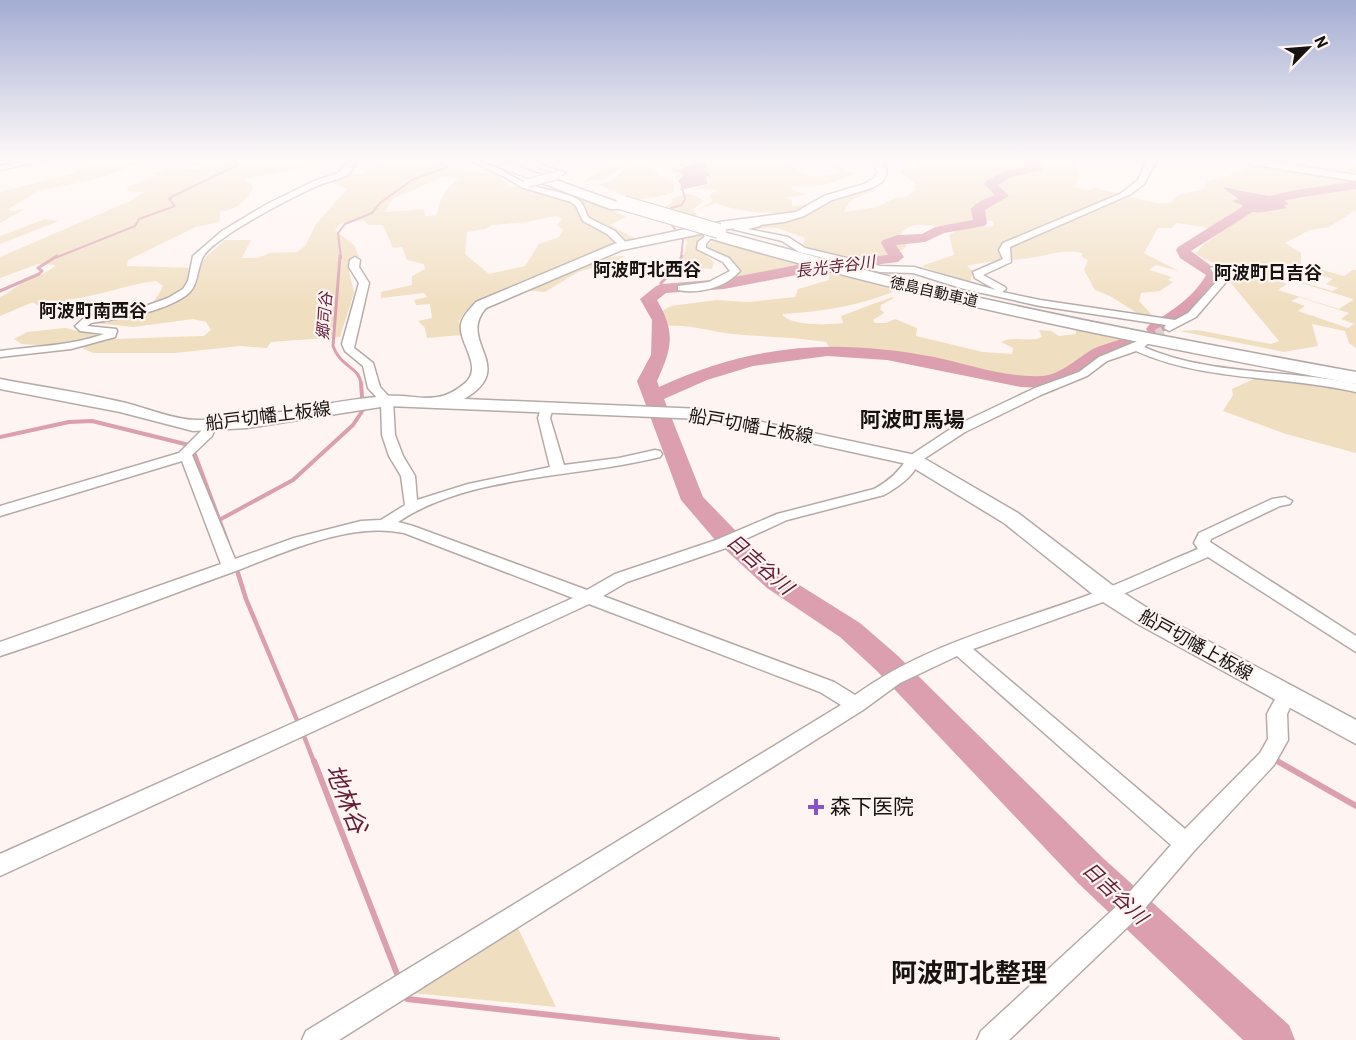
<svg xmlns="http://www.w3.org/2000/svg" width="1356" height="1040" viewBox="0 0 1356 1040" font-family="Barlow,'Noto Sans JP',sans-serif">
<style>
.green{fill:#f0dec0;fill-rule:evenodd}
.water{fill:#db9fb0}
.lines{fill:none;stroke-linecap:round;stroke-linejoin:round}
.stream-far4{stroke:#db9fb0;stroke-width:2}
.stream-far3{stroke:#db9fb0;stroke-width:3}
.stream-far2{stroke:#db9fb0;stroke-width:4}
.stream-far1{stroke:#db9fb0;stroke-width:4.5}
.stream{stroke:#db9fb0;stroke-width:6}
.river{fill:#db9fb0;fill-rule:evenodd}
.street-tunnel{stroke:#dbd2cf;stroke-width:10;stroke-dasharray:10 5;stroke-linecap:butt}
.street-casing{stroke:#b4aba8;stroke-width:3}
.secondary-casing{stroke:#b4aba8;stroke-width:3}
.highway-casing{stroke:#b4aba8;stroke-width:3}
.street{fill:#fff;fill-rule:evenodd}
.secondary{fill:#fff;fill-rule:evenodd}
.highway{fill:#fff;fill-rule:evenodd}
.street-bridge-casing{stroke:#b4aba8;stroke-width:10;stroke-linecap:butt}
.highway-bridge-casing{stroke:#b4aba8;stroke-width:16;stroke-linecap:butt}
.street-bridge{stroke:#fff;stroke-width:8}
.highway-bridge{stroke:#fff;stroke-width:14}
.poi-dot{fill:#8753cb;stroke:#fef4f1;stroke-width:2}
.labels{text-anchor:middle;stroke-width:4.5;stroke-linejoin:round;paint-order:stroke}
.far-street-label{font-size:15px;fill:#161311;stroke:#fef4f1}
.far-water-label{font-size:16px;font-style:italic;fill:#621c37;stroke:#fef4f1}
.far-quarter-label{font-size:18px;font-weight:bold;fill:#161311;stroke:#fef4f1}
.street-label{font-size:18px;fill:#161311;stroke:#fef4f1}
.water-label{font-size:20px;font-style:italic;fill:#621c37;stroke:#fef4f1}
.quarter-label{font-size:21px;font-weight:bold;fill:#161311;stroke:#fef4f1}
.near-poi-label{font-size:21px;fill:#161311;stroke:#fef4f1;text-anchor:start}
.near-water-label{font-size:24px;font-style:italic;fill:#621c37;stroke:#fef4f1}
.near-quarter-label{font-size:26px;font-weight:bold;fill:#161311;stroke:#fef4f1}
</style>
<rect width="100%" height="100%" fill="#fef4f1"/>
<g class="green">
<path d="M102,160H149L103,177L39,191L8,209L11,211L25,209L0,223V192L71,174Z"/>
<path d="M195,160H307L311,165L332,160L345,162L344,168L332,162L245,179L253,186C246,203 238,208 220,212V222L196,227L128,260L127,266L200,268L205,258L225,240H251L242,258H257L270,253L297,252L305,246L316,224L347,189L329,181L350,174H361L388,160H448L444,163C458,175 478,174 496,172L509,187L518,186L583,200L606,207L626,217L610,225L636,239L587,255C606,263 608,255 625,256L617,261L578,272L545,292L506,288L470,306L459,321L462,335L427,338L425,328L418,321L432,318L430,304L416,305L414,300L427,297L424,293L381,298V292L412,285V276L425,269L424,264L407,260L402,247L393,248L383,225H368L364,220L340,224L335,230L354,245L359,257L348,266L354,293L340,337L271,342L267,348L240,346L175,353H93L82,348L22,344L14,339L27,332L65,328L113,339L204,336L211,330L206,322L193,319L133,327L94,323L99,320C129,315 149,317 163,286L156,281C124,285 96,297 65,300L66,305L63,309L47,313L33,302L0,316V297C7,294 10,291 16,287C29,278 44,276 56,265L38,264L0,278V257L132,200L143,192L127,191L128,187L159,174L147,172H161L173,167L199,170L203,167L187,164ZM443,177L459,178C445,190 439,198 437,215L426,216L423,209L385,212L392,199ZM556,216L562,219L557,225L563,230L559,237L539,244L525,266L489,274L465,254L467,232L485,229L492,225L527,222Z"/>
<path d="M611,160H774L769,164L788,165L805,174L817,177L835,174L839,171L826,162L837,160L831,162H839L836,165L856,174L824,185L791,186L793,190L806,194L788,198L792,200V206C805,207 813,198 822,200C814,204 805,210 796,212C781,216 729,211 717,203L699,209L712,201L710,195L717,190L689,189L709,185L707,177L712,175L704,169L709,165L705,161L677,168L682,175L676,181L677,175L671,169L677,163L667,162L645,167L658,171L656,174L664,177L675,186L673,193C634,203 635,200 599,185L613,179L629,166L627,165L603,179L583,182L605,167Z"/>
<path d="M921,160H1068L1077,169L1079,179L1073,187L1089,190L1096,188L1156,203H1170L1178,195L1203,189L1208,181L1238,173L1257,165L1228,160L1352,175L1343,171L1356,166V210L1329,227L1310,230L1285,243L1301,253V264L1344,276L1353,270H1356V348L1349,343L1345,331L1312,324L1318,346L1284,352L1179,331L1197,330L1271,344L1279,341L1215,264L1195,254L1204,244L1220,233L1204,227L1176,223L1172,228H1158L1144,253L1179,271L1156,265L1149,270L1172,277L1168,280L1173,282L1160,291L1141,293L1139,301L1152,315L1137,313L1110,296L1095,290L1084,270L1088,260L1082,257V253C1064,249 1053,254 1036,257C1012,261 990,260 967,266L973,271L970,283L921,266L954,255L949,235L959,229L994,226L993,221C983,221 973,221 964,222C956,223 948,226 940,226C925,226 911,220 900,235L907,246C877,271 836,255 803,246L805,238L777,228L751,229C768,221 787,219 805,214C829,206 849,186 876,190C863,195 848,198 844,212L877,207L895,198L906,197L915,190L914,183L901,173V169L916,167L917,164L902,163H918ZM1223,188L1247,191L1286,202L1288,205L1283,206L1286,208L1269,212L1260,209L1253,212L1233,200H1238ZM1277,262L1333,279L1326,284L1338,288L1332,291L1275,274L1282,270L1270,266ZM1285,278L1353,299V300L1339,309L1278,290L1287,284L1280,281ZM1299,297L1349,313L1341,319L1354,324L1348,328L1298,311L1305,306L1291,301Z"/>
<path d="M687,194L694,195L704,201L693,209L699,219L660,210L673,202L671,199Z"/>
<path d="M45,219L59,221L0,244V236Z"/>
<path d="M695,233L706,237L700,250L714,262L712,269L695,268L677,271L681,268L687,242L683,236Z"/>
<path d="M714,240L809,265L727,282L737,267L732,261L707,251L706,247Z"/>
<path d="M824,269L835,272L838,276L846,275L900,289C863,305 822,312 782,314C789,326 829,325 843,323L841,316L892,297L894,298L881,305L880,309L884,313L873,320L875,323H886L895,319L917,328L916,336L983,352L1012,354L1013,348L1001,342C1014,335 1029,343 1042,337L1039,330L1051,331L1059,336L1076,334V331L1071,327L1119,337L1125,341L1097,352H1091L1093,354C1079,363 1063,378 1045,380C1022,383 999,372 977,368C929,359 879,349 831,350L826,342C795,337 764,337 732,334C710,331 689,324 667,326L662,311L671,306L716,300L748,302L795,297L798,289L829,280V275Z"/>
<path d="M1258,377L1356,390V453L1286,434L1223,411L1233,395L1232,389Z"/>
<path d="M516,924L556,1007L412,993Z"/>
</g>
<g class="water">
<path d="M702,161L707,162L708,166L703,169L711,175L706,177L708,184L680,190L681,186L678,180L684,175L677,170Z"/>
<path d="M1222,187L1280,198L1289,204L1284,206L1287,208C1274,210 1256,215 1243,210L1242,205L1232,201L1238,199Z"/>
</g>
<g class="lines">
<g class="stream-far4">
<path d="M674,213L671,208L682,205L685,199L682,187"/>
<path d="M675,222L671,224L683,240L681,258"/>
<path d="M55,258L135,226L139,219L175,206L169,199L173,196L236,166V163L225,160"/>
<path d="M341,258L338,233L345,224L372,213L380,203L412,180L447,167"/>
</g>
<g class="stream-far3">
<path d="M340,256L333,346C340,367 360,367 361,384"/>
<path d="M662,289L661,283L674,270L682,256"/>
<path d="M0,291L39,274L42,271L38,268L57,256"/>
</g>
<g class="stream-far2">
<path d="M0,437L69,422L92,421L189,445L194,452L228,543"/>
<path d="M221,519L293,480L353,425L363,410L361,383"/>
</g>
<g class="stream-far1">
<path d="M236,567L246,599L299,725"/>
<path d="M302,731L314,762"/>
<path d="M1276,760L1280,762"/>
</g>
<g class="stream">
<path d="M314,761L399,979"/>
<path d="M1277,761L1356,806"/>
<path d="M405,994L407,999L777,1040"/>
</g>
<g class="river">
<path d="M1026,160H1038L1037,164L1043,168L1041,170L1012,177L998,185L1009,196L985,210L987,223L985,226L944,233L925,242L896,245L904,257L898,262L807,273L724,289L666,293L657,300C676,333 672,348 657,381L659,387C753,344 833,338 934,357C968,364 1006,378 1041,376C1061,375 1077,358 1093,349C1101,345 1110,343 1119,340C1126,337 1132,334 1140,336L1143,340L1140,344L1106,357L1066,382L1044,388L1021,387L887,360L827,356L753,366L707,380L664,399L703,497L734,529L785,576L860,623L897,655L1104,859L1289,1025L1295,1040H1243L1078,883L877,671L840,637L767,588L716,541L681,500L637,381L651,355L652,320L640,299L656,286L662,284L724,279L807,263L888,255L881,243L883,240L898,235L922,234L935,227L973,220L971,209C978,201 985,199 995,195L984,184L986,181L1004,171L1026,167Z"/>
<path d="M1356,181V189L1296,198L1262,206L1191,251L1222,274C1211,293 1173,339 1149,333L1146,329L1149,325C1170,312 1193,298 1206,275L1180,258L1176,250L1178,247L1253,200L1296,190Z"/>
</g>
<path class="street-tunnel" d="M1144,342L1163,331"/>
<g class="street-casing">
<g id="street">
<path d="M32,160H48L0,170V166Z"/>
<path d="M350,160H357C354,165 352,171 347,175C338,180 326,182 317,186C287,200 257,216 229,234C221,240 206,249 202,259C194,280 200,290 175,302C149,315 120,318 91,323L87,326L116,329L117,331L115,337L71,349L0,357V351C35,346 71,346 104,334L80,331L75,326L84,318L140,308L168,298L183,289L188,281L193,256L222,231L267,204L314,181L338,173Z"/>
<path d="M468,160C491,160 508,176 528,184C543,190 563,191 577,199C585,203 584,211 589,218L615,231L628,245L621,247L607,234L583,221L576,206L571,202L521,187L503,176Z"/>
<path d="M1148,160H1157L1144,184L1131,194L1010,247L1011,262L983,275L1005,287L1006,289L1002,292L1040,300L1175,320L1188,313L1218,280L1210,268L1218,266L1227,275L1226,282L1196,317L1169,331L1164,328L1166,325L1040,306L964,289L913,273L880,272L799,252L782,241L732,229L757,221L761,224L760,226L748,229L788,237L805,248L880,266L914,267L996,290L975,278L973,272L1003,259L999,250L1003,243L1120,194L1138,180Z"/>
<path d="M539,164L566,173L555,177L556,173L539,168Z"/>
<path d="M707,235L711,238L706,244V248L729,258L740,271C725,288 699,294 678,290V286L709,282L730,271L723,262L697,249L698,242Z"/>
<path d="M355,257L360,260L359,267L369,283L354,348L373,363L380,387L393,401L395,435L403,456L415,476L417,500L468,484L550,467L538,418L541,408L547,404L553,408L550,418L564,465L619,458L655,450L660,451L662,454L660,457C578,478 469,474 398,522L413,526L587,590L615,574L716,540L777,514L874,489C889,481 899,472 908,457L955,426L1035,388L1079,372L1099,357L1140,340H1148L1150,342L1144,347C1210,376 1286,369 1356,384V392C1283,375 1205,382 1136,351L1107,361L1087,376L1043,394L965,432L919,462C913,477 898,487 884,495L787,520L726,548L627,582L603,596L834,682L855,695C930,641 1017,623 1102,590C1135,577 1166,562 1198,549L1194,543L1199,533L1272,499L1285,497L1292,501L1290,504L1280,506L1211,539L1210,542L1356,636V652L1208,557L1114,598L973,649L1185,829L1260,753L1268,739L1267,714L1280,690L1287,688L1294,690L1296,695L1287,714L1288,740L1274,765L1194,851L1134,921L1009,1040H977L981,1031L1118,905L1171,845L957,656L900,683L863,710L339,1040H302L306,1031L841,705L820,692L589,604L0,876V854L573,598L404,533C350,521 283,553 233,572C155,600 78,631 0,656V642L221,564L182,461L0,516V506L179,453L201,431L205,423L210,422L216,426L212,436L192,455L235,559L294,538L361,521L381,520L405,505L401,476L389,456L382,435L381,402L368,388L363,366L345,351L342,344L359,283L349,267L350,260Z"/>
</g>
</g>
<g class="secondary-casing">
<g id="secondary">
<path d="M873,160H883L887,173L882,182L872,188L832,200L804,216L784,222L720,230L622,250L486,308C456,342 519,367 464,399L702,409L920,456L1018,513L1116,588L1152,611L1356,720V744L1136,623L1100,600L1004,523L907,464L702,419L387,406L247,428L193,431L120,412L0,389V379C42,387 84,393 126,403C146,408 175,420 196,420C261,421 322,401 386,396C417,394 437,407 464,384C485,367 458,344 461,324C463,315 470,309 476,302L614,244L720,222L796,212L824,196L864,184L874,178L877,173Z"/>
<path d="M1237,160H1262L1356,175V181L1242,163Z"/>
</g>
</g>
<g class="highway-casing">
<g id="highway">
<path d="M481,160H500L620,203L622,206L620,209H610Z"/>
<path d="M711,229C791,249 869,273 949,291C1084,322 1220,347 1356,372V384C1137,343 919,300 705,237L703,234Z"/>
</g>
</g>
<use href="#street" class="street"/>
<use href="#secondary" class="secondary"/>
<use href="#highway" class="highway"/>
<g class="street-bridge-casing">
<path id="street-bridge" d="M528,183L558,175"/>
</g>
<g class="highway-bridge-casing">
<path id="highway-bridge" d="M623,203L719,231"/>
</g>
<use href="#street-bridge" class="street-bridge"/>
<use href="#highway-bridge" class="highway-bridge"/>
</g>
<linearGradient id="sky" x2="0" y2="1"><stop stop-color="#a3acd2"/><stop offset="0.52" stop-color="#fffaf9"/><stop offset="1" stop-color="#fffaf9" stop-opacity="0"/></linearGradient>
<rect width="1356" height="306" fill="url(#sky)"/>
<path class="poi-dot" d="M813 798h6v6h6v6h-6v6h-6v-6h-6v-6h6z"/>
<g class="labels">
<g class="far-street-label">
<text transform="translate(934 292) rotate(13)" y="5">徳島自動車道</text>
</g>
<g class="far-water-label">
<text transform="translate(835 266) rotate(-7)" y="6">長光寺谷川</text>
<text transform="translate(324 316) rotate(-86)" y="6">郷司谷</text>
</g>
<g class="far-quarter-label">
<text x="647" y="276">阿波町北西谷</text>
<text x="1268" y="279">阿波町日吉谷</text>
<text x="93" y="317">阿波町南西谷</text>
</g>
<g class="street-label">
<text transform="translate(268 416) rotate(-7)" y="6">船戸切幡上板線</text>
<text transform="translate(751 426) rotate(10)" y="6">船戸切幡上板線</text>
<text transform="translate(1196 645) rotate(29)" y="6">船戸切幡上板線</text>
</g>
<g class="water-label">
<text transform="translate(760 564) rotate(41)" y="7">日吉谷川</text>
<text transform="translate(1115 893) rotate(43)" y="7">日吉谷川</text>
</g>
<g class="quarter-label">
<text x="912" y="427">阿波町馬場</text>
</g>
<g class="near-poi-label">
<text x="830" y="814">森下医院</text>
</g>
<g class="near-water-label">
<text transform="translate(346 799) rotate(68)" y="8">地林谷</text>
</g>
<g class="near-quarter-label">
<text x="969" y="982">阿波町北整理</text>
</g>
</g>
<g transform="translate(1308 48) rotate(65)" stroke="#fef4f1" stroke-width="4.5" paint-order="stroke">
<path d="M0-4.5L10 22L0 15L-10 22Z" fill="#161311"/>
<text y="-9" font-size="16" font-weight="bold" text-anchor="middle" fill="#161311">N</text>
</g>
</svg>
